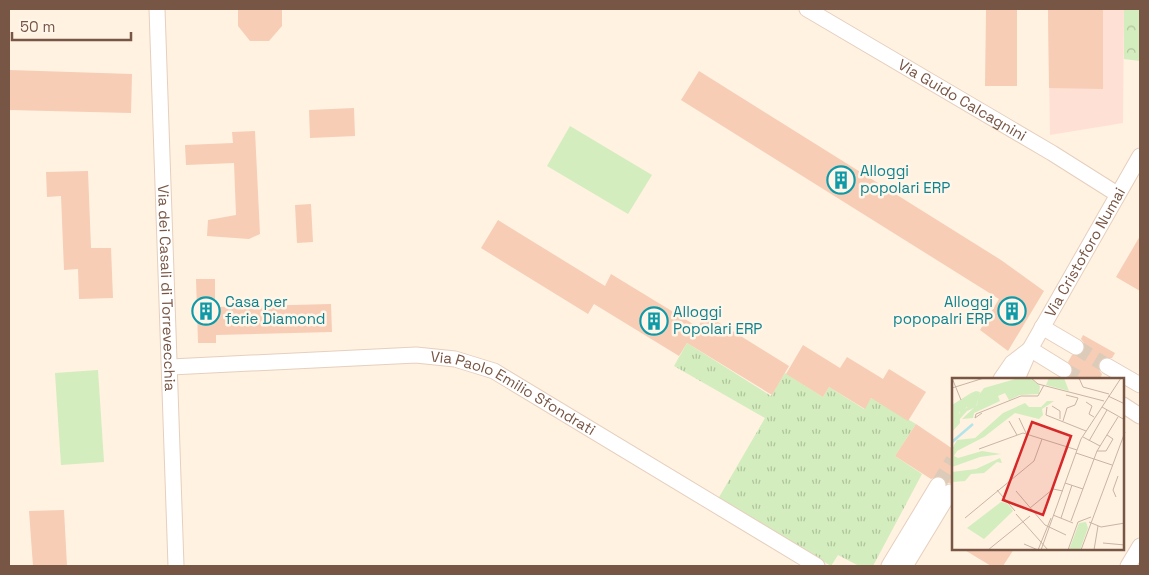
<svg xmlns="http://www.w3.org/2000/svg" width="1149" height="575" viewBox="0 0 1149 575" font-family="'Space Grotesk',sans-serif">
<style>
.commercial{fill:#ffe0d4}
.grass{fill:url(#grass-tufts)}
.park{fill:url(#park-crowns)}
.pitch{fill:#d3edbe}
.building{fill:#f7cdb6}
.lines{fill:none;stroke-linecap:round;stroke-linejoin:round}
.minor-tunnel{stroke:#ddcbba;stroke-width:15;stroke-dasharray:15 8;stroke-linecap:butt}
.minor-casing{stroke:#e6cfbe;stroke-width:17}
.minor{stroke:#fff;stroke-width:15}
.labels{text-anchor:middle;stroke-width:5;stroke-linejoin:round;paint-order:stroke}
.street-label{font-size:15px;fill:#785645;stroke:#fff6e9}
.culture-label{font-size:15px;fill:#0d838f;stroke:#fff6e9;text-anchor:start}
.inset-river{fill:none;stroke:#b3e4ea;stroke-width:2.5}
.inset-road{fill:none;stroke:#c9b4a3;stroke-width:1}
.view{fill:#d62828;fill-opacity:0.15;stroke:#d62828;stroke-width:2.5}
.inset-edge{fill:none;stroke:#785645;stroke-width:2.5}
</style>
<defs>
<pattern id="grass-tufts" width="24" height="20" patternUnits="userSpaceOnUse" patternTransform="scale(1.25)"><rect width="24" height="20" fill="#d3edbe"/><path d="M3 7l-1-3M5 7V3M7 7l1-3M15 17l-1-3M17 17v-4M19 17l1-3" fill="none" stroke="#b0c39c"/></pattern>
<pattern id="park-crowns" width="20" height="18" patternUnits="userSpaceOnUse" patternTransform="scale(1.25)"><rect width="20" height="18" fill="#d3edbe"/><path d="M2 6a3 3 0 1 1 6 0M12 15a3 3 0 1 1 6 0" fill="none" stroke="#b0c39c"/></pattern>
</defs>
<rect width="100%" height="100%" fill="#fff2e1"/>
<path class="commercial" d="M1048,9H1124L1123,123L1050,135Z"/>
<path class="grass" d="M687,343L771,396L785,373L823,397L829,387L864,409L871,398L916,424L895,456L922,474L873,566H859L838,555L831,566L718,499L765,418L674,366Z"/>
<path class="park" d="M1124,9H1140V61L1124,59Z"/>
<g class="pitch">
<path d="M570,126L652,175L628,214L547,166Z"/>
<path d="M98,370L104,462L61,465L55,373Z"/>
</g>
<g class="building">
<path d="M238,9H282V26L269,41H250L238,26Z"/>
<path d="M986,9H1017V86H985Z"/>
<path d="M1048,9H1103V89L1049,88Z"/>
<path d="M9,70L132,74L131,113L9,110Z"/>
<path d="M699,71L1001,260L1044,291L1008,351L980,330L999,299L681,100Z"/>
<path d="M354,108L355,136L310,138L309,110Z"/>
<path d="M255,131L260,234L249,239L207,236L208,220L236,215L234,163L186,165L185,145L233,143L232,132Z"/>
<path d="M88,171L91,248H111L113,298L79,299L78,269L64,270L61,196L47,197L46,172Z"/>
<path d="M311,204L313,242L297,243L295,205Z"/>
<path d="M498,220L605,286L611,274L698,327L705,314L789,366L772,395L687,343L679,356L594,304L588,314L481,248Z"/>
<path d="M1140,236V291L1116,277Z"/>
<path d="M196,279H215V307L331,304L332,332L216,335V343H198Z"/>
<path d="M1083,335L1115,353L1112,358H1103L1099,362V370L1102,374L1100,379H1067L1073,371L1068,362L1072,355H1080L1084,351V343L1081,339Z"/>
<path d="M803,345L840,368L847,357L883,379L889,369L926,392L908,421L871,398L865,409L829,387L823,397L786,374Z"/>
<path d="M916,424L953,449V483H947L943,477L939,476L931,479L895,456Z"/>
<path d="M64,510L67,566H33L29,511Z"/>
<path d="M963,549H1014L1003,566H991Z"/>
</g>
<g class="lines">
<g class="minor-tunnel">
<path d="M1076,347L1107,366"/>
<path d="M1064,370L1080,379"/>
<path d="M938,485L953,460"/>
</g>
<g class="minor-casing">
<g id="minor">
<path id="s1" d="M157,9L176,566"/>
<path id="s2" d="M807,9L1052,153L1117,194"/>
<path d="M1042,327L1076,347"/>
<path d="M1030,349L1064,370"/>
<path d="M1107,366L1140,385"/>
<path id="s3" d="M171,367L416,355L455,359L494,371L817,566"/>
<path d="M1001,379L1012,363L1029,350"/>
<path id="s4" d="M1017,379L1030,349L1140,156"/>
<path d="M1123,405L1140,416"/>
<path d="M889,566L938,485"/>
<path d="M905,566L950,492"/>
<path d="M1128,566L1140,546"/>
</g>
</g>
<use href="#minor" class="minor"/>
</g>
<defs>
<g id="building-ring" transform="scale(1.4375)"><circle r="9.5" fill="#fff6e9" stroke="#0f9aa8" stroke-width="1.5"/><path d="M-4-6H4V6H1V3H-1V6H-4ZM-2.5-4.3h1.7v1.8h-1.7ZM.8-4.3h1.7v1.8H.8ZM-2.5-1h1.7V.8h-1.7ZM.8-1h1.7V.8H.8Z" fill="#0f9aa8"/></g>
</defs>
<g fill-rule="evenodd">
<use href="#building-ring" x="841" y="180"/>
<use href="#building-ring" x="206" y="311"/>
<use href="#building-ring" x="1012" y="311"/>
<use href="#building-ring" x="654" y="321"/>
</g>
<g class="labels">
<g class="street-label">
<text dy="5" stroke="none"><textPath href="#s2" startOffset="180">Via Guido Calcagnini</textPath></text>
<text dy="5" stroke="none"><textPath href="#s4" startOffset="144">Via Cristoforo Numai</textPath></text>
<text dy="5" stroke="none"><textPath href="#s1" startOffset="279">Via dei Casali di Torrevecchia</textPath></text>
<text dy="5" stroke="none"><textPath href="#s3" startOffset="351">Via Paolo Emilio Sfondrati</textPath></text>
</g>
<g class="culture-label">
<text x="860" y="176">Alloggi<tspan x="860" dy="17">popolari ERP</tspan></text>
<text x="225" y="307">Casa per<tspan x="225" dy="17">ferie Diamond</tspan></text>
<text x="993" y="307" text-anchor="end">Alloggi<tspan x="993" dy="17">popopalri ERP</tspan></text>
<text x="673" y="317">Alloggi<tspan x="673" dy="17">Popolari ERP</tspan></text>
</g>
</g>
<g transform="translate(952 378)">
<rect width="172" height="172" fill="#fff2e1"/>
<path d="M67,0H78L88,8L87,16L68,17L57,22L53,15L46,18L48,23L22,35L21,40L10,41L25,27L26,18L32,10ZM19,15L17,28L7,34L8,45L0,54V27ZM0,71L5,73L2,78L6,80L30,73L49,76L28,79L0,89ZM134,144L136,150L128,172H117L127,145Z" fill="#d3edbe"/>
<path d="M24,13L28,14L24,29L15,33L6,43L8,31L15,30L19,15ZM95,23H102L90,31L91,37L87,41L63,35L32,59L5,73L0,71L5,62L23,60L51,35L73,25L77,29H89ZM48,80L50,85L45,84L32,95L19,96L13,103L0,104V94L24,91Z" fill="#d3edbe"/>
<path d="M49,124L55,125L61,133L32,161L15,150Z" fill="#d3edbe"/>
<path d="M97,0H112L117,13L94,7Z" fill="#d3edbe"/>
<path class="inset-river" d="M0,64L21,46"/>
<path class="inset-road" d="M0,0L9,22M79,0L86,6L152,23M127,0L131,9L157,16M0,10L32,0M156,18L173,26M134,24L140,28L137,36L142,39M100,28L108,33V41M95,29L94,37L134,53M150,29L173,42M30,35L23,40L24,36L69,18H86L92,7M67,40L74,55M57,43L65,57M111,43L115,30L123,27L126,20L114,17M131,59L148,68M137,63L155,32M27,71L71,55L125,72M145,73H154L161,61L155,57M124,75L160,87M113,105L131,111M45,112L63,133M64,113L93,147L114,157M164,119L161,112L166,98M78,130L101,111L111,113M64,136L96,172M101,137L121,145M13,140L82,83L90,61M109,140L120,107M119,143L145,73L166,39M137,144L149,149L173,145M151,165L173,167M72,166L86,172M36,172L78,138M86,172L99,140M89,172L129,61L169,0M116,172L126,144L139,139M129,172L173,54M142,172L146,148"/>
<path class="view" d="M80,44L119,58L91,137L51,122Z"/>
<rect width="172" height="172" class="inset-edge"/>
</g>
<rect width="1149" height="575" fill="none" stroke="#785645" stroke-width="20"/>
<path d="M12 32v8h119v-8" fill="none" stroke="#785645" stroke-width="2.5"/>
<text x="20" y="32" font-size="15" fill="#785645" stroke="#fff6e9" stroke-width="4" paint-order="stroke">50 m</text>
</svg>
